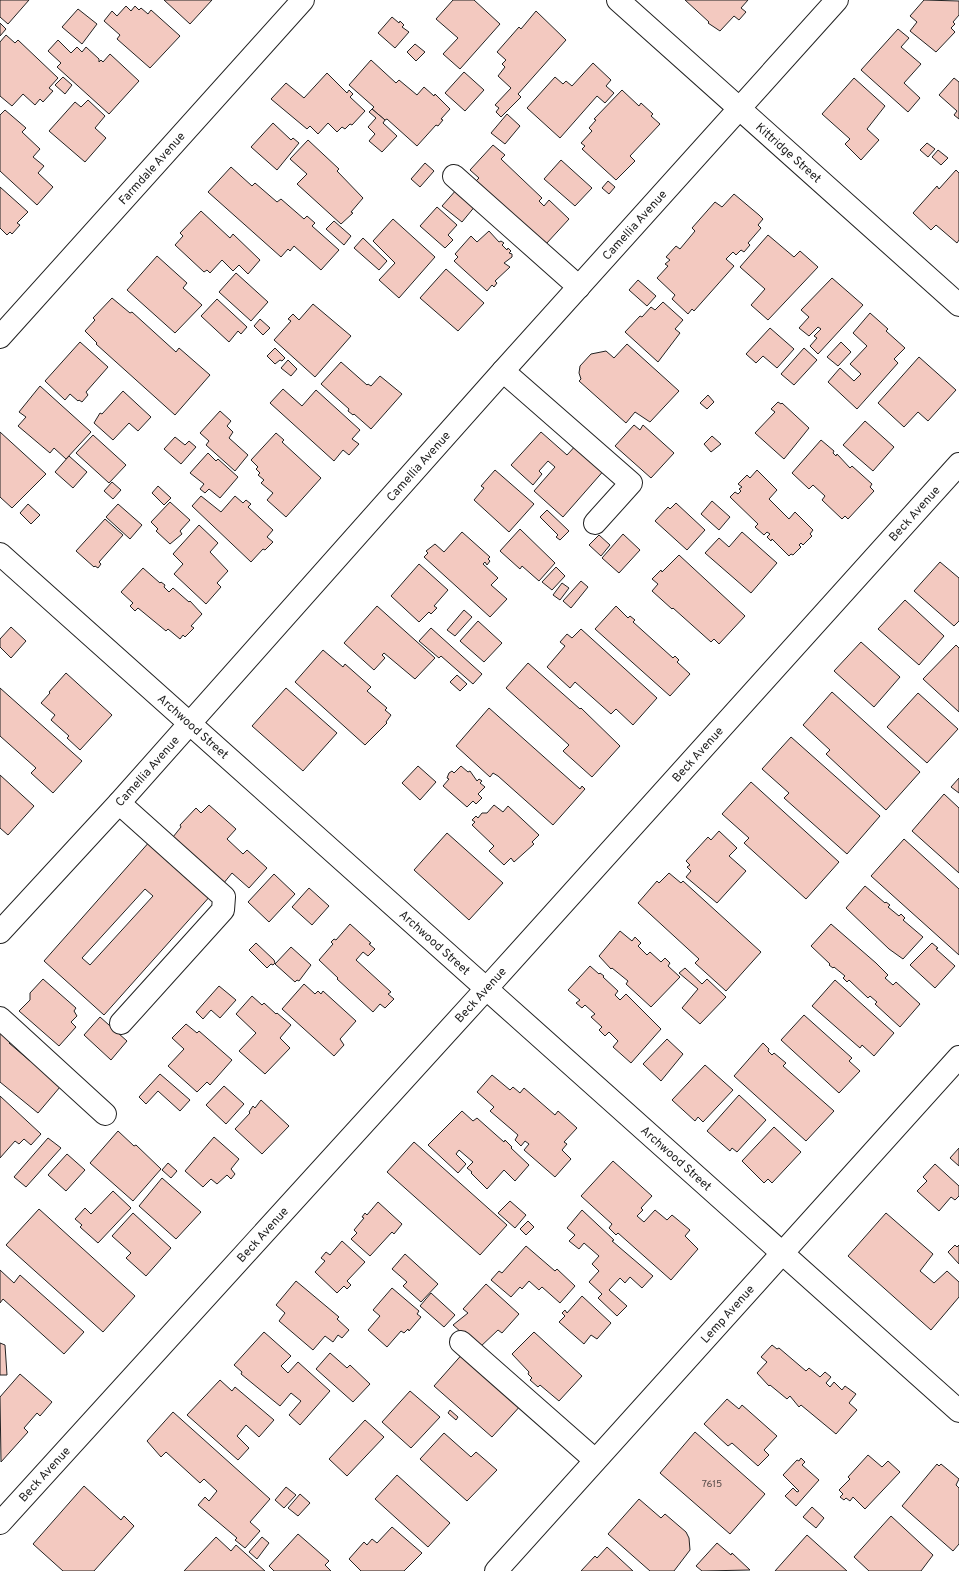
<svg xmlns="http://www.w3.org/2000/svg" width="959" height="1571" viewBox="0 0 959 1571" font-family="Overpass,sans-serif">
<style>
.building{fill:#f3c9c0;stroke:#222;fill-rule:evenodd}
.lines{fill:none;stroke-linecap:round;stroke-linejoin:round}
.minor-casing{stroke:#222;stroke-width:24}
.minor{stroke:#fff;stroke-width:22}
.labels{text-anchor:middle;stroke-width:3;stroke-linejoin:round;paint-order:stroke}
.number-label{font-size:10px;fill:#564c4a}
.street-label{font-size:12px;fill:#222;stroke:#fff}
</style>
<rect width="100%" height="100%" fill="#fff"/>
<g class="building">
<path d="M0,0H29L8,24L0,17Z"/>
<path d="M164,0H212L190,24Z"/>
<path d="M453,0H474L500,24L460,69L443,54L458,38L436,19Z"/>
<path d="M685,0H748L741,8L746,12L739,20L734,16L720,31L708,23L709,22Z"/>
<path d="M924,0L959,1V15L953,22L955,24L951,28L955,32L936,52L910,31L917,22L910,16Z"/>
<path d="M126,6L131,11L135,6L139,10L141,8L148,14L151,10L180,36L150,68L117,39L120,35L104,21L112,11L117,16Z"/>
<path d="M78,9L97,24L82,44L62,27Z"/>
<path d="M536,11L566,40L518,94L521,97L501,117L496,112L499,108L495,105L511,88L498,76L505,67L502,64L506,60L497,52L519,27L521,29Z"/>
<path d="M392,17L399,23L400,21L404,25L402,27L409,32L395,48L378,33Z"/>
<path d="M0,23L6,29L0,36Z"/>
<path d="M898,29L909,38L901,47L921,64L904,83L920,98L908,112L861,70Z"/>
<path d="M6,35L15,43L18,40L58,78L49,88L53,91L43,102L40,99L35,105L23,94L12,106L0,96V42Z"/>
<path d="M58,40L71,53L77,47L82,52L86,47L99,59V62L101,60L103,62L110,54L139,81L109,114L57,67L61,63L48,51Z"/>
<path d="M415,44L425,52L416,61L407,52Z"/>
<path d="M371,60L396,83L399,80L417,95L424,87L434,96L435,94L450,109L441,119L443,120L438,126L436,125L417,146L387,119L385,120L372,109L374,107L349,85Z"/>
<path d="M593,63L611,80L606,86L614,93L605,103L597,96L560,138L527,108L555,77L563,84L566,81L572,86Z"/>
<path d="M464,72L484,90L465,111L445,93Z"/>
<path d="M327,73L347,93L349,90L353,94L350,97L365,111L352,125L350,124L345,129L342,127L337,132L328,123L318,134L310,126L307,129L271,99L286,83L304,98Z"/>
<path d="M63,77L72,85L65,94L55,85Z"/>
<path d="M854,78L885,106L867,129L879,140L861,160L845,144L850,139L822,114Z"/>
<path d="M954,78L959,82V119L954,115L957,111L939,95Z"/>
<path d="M622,90L639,106L641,103L653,114L651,116L660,124L630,156L635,161L616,180L582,149L585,146L581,143L592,131L589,128L596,120L594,119Z"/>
<path d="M88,100L105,116L95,128L106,138L85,162L49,131L75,102L81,107Z"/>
<path d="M372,109L385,120L383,123L397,136L382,152L369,141L375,134L368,127L376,118L369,112Z"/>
<path d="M5,110L26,128L22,132L40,149L33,157L44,166L38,173L53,187L37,205L0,171V115Z"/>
<path d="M507,114L520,126L505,144L491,133Z"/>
<path d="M273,123L291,140L293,138L299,143L277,170L251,147Z"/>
<path d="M308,140L339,169L337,171L363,198L351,212L353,213L341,224L297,184L307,174L290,159Z"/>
<path d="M927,143L935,149L928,157L920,150Z"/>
<path d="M493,145L505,155L501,159L542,198L539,201L544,206L549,200L569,219L546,244L476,181L479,178L470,170Z"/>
<path d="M938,150L948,158L941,165L932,157Z"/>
<path d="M561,160L592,188L575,206L544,179Z"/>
<path d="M425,163L434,171L420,187L411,179Z"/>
<path d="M231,167L252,186L255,183L277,202L281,199L304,219L307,216L315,223L312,226L339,250L321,270L294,246L290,251L288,249L281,257L208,192Z"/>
<path d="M956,170L959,173V240L957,243L936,225L931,230L913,213L937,186L939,189Z"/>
<path d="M608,181L615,187L609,194L602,188Z"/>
<path d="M0,187L28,212L17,223L20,225L12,234L10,232L7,235L0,228Z"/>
<path d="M457,189L476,205L462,222L442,206Z"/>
<path d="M734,194L759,215L763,219L758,225L761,228L748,243L750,245L744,252L741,250L736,255L733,252L726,259L734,266L694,311L692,309L688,314L672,299L675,295L657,278L668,266L665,264L670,260L666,257L676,246L680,249L695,231L692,228L715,202L722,207Z"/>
<path d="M437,207L457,225L448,235L453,240L445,248L420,226Z"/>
<path d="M201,211L230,238L233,234L260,260L248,274L239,265L233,271L222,260L210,273L207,270L204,272L175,245L183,236L180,233Z"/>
<path d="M393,219L435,257L399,298L379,280L395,263L373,241Z"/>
<path d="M334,221L351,236L344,245L326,229Z"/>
<path d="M489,231L499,242L501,241L504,243L502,245L507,250L508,248L511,251L509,253L512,254V257L504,263L510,267L495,281L497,283L494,287L492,285L487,291L454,261L458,257L455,254L471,236L477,242Z"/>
<path d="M768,235L794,257L800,251L818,267L768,320L751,305L765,289L740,267Z"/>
<path d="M363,238L387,261L379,270L354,248Z"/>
<path d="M157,256L187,283L183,288L202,305L175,333L127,290Z"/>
<path d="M446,269L484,303L458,331L420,298Z"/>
<path d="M236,273L268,302L251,321L219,292Z"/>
<path d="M832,278L863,305L818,354L810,346L817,338L814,336L821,329L818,327L809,336L799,328L809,317L801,310Z"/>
<path d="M638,280L656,296L647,306L629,290Z"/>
<path d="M112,298L130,313L132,312L176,352L179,348L210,375L175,415L96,344L97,343L85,331L95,320L93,318Z"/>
<path d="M217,299L247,327L241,334L238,331L229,342L201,316Z"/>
<path d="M663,302L683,320L675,329L680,333L658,362L625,332L640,316L642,317L651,307L655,310Z"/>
<path d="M313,304L351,336L315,377L274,340L291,321L288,319L293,314L299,320Z"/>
<path d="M870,313L888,329L886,331L905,348L894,359L898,363L857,409L828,382L840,368L854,381L861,374L850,364L867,346L853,333Z"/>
<path d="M260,319L270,328L263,335L254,326Z"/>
<path d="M770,328L794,349L777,368L763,356L756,363L746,354Z"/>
<path d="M80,342L108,367L86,392L88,395L82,402L79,400L78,401L70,394L65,400L45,381Z"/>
<path d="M841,342L851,352L838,366L827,357Z"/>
<path d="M627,344L679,391L650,422L635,412L626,423L579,381L581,379L579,373L580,366L591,354L606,351L614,358Z"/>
<path d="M275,348L285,358L282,361L280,360L275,364L267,356Z"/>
<path d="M804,348L817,360L794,385L781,374Z"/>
<path d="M919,357L956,390L928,421L918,412L904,427L878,403Z"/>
<path d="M288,360L297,369L291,376L281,368Z"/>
<path d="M341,362L367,385L368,384L371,386L380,376L402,394L371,429L354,414L353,415L348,411L349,409L321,384Z"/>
<path d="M40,386L91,432L66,459L54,448L50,453L18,426L26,417L19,412Z"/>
<path d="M283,389L302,406L316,390L360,430L352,439L359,444L349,455L343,450L334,461L270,403Z"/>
<path d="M123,391L151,417L138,431L129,423L113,440L94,423L100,413L102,414Z"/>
<path d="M708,395L714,402L707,409L700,403Z"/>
<path d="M778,402L781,404L782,403L809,428L784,459L755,433L775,412L771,409Z"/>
<path d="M220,411L231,421L227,426L233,432L229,438L248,455L235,471L206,445L209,441L200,433Z"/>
<path d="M865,421L894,447L873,471L843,445Z"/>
<path d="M634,425L640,430L643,425L674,453L651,478L615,446Z"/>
<path d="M0,432L46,474L12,508L0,497Z"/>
<path d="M541,432L567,455L578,443L606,468L563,517L534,491L555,467L548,461L539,471L542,474L533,485L511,465Z"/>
<path d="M276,433L284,440L282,442L321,478L286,517L267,500L273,493L261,483L264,480L258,475L260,473L256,469L258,467L251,460Z"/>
<path d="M93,435L126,465L109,483L76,453Z"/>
<path d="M712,436L721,444L711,452L704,444Z"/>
<path d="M175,437L185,445L189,441L196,447L181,464L164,449Z"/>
<path d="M821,440L834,451L833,453L836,456L837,454L850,468L852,466L872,484L870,487L874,491L848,519L845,516L842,519L822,500L825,496L813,485L809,489L792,473Z"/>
<path d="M208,453L216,461L218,459L238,477L220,498L209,489L205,493L200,489L204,484L190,473Z"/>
<path d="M69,456L87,472L73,488L55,472Z"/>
<path d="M495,470L534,504L509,532L474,500L484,488L481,486Z"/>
<path d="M757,470L777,490L769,499L789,519L795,512L813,530L810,534L812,536L803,545L801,543L799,545L801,547L793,555L791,554L789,556L772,539L771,541L767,537L770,534L767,532L764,535L755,527L758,524L730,497L735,492L738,494L741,491L739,489L742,487L738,484L747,475L750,478Z"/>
<path d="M112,482L121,490L113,499L104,491Z"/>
<path d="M158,486L171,498L164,505L152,493Z"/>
<path d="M201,496L221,512L235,496L243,503L246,500L251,504L248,507L273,530L267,537L273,542L265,550L263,549L251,562L192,506Z"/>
<path d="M712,501L730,517L719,530L701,514Z"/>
<path d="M170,502L190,520L180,531L182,534L170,544L156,531L158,529L151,522Z"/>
<path d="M676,503L705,530L687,550L655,521L668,507L670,509Z"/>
<path d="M28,504L40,515L31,524L20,513Z"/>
<path d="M118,504L142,525L130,539L106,517Z"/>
<path d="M547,510L569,531L560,540L556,537L558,535L540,517Z"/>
<path d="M105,519L123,535L99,562L101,564L98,568L95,566L94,567L76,551Z"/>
<path d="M199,525L218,543L210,552L228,571L217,583L221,587L206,604L174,574L183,564L173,554Z"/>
<path d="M520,529L555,563L539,581L522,566L520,569L500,551Z"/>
<path d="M462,532L490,557L488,559L490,561L487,565L485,562L483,564L498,578L491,585L507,599L490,617L424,557L428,553L426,551L435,544L444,552Z"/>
<path d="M742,532L777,563L751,593L705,553L719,538L729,547Z"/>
<path d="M623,534L640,550L619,573L602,558Z"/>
<path d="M599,535L610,545L601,556L589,545Z"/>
<path d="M679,555L745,616L719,644L714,639L711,642L673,608L672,609L652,591L658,584L652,579L661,570L662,572Z"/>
<path d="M940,562L959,578V621L954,626L914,591Z"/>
<path d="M419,564L448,590L434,606L437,608L431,614L429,612L419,622L391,596Z"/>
<path d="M556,567L565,576L552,590L542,582Z"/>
<path d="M143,568L160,583L161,582L165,585L164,587L169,592L173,588L189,602L190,601L202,614L191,626L194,628L185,637L183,635L180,639L168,629L166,631L138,608L135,611L130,606L133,603L121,592Z"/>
<path d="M581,581L588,587L571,608L563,601Z"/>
<path d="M562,583L569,588L560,600L553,595Z"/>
<path d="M905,600L944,636L919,665L878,629Z"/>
<path d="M377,606L435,658L415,679L384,653L382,655L385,658L374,670L344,643Z"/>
<path d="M616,606L628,618L630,616L635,620L633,622L673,658L675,656L679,660L677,662L690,674L670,696L595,629Z"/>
<path d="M464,610L472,617L455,636L447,630Z"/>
<path d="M478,621L502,643L484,662L460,641Z"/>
<path d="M11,627L26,641L11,658L0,647V639Z"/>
<path d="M431,628L482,674L473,684L441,656L439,658L419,641Z"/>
<path d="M581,629L657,698L633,725L616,709L611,714L575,682L570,688L547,667L565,646L560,642L567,634L572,638Z"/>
<path d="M861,642L900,677L874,707L834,671Z"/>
<path d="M956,645L959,648V712L923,679Z"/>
<path d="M323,650L343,667L345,664L371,687L367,691L387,708L385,710L391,715L386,722L387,723L365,745L295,682Z"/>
<path d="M528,663L580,709L581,708L620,746L592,777L563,751L569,745L506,688Z"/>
<path d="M66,673L112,715L80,750L67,738L69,736L51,720L55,715L41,703L50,693L49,692Z"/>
<path d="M457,675L467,684L460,691L450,682Z"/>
<path d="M0,688L82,761L53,793L31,773L36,768L0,736Z"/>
<path d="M286,688L337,733L303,771L252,726Z"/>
<path d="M832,692L920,772L886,810L826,754L830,750L803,725Z"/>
<path d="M918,693L958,729L927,763L887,727Z"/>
<path d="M489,708L580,789L582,786L585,789L553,825L498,776L493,773L490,777L456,746Z"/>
<path d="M791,737L880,816L847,854L784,798L789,793L762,769Z"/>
<path d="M418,766L436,782L420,800L402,783Z"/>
<path d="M461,766L468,772L470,771L477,781L479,779L482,781L480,783L485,787L478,794L482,798L476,804L473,801L467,807L443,786L449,779L447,778L449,773L452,771L454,773Z"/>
<path d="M0,775L34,806L8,835L0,828Z"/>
<path d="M959,778V793L951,787Z"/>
<path d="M751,782L839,862L806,899L744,843L749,838L722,814Z"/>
<path d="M944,794L959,808V873L912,831Z"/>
<path d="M209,805L236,829L227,839L243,854L247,850L267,868L249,888L232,873L223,884L173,837L181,827L180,825L196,808L201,813Z"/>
<path d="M494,805L503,812L508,806L539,835L532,842L534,844L514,862L511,858L504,865L489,851L494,846L472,825L475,822L472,820L476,816L478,818L482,813H487Z"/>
<path d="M719,831L737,848L729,856L746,871L717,903L686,877L691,871L687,867L690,865L686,861L708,837L711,840Z"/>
<path d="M447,833L503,883L469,920L414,870Z"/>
<path d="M904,839L959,889V955L871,876Z"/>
<path d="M151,840L212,894L104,1015L44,961ZM145,889L153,896L90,965L82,958Z"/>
<path d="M669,873L681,883L683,881L761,952L726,991L695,963L699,959L638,903L657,881L659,883Z"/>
<path d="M274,874L295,894L269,922L248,902Z"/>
<path d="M865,886L885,903L886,902L890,905L888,907L899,916L901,914L905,918L903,920L923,937L903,959L889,949L846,908Z"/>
<path d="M309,888L329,906L312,925L292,907Z"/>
<path d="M350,924L371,943L369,944L375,949L368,956L363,952L356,960L391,992L388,994L394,999L385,1008L380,1004L373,1012L337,979L338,978L319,960L333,944L331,942L334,939L336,940Z"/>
<path d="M831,924L876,963L888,975L885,978L893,985L896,982L920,1004L900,1027L875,1004L877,1002L870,996L868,998L849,980L847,982L843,978L845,976L834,967L833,968L829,965L830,964L811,946Z"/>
<path d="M620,931L632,941L635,937L641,943L638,946L647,955L650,952L661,962L665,958L670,963L668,966L680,977L651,1007L626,984L628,981L612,968L611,969L599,956Z"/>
<path d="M256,943L274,960L275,963L273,965L271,964L267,968L249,950Z"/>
<path d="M932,943L938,948L936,949L955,966L935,988L910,965Z"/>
<path d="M291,947L311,965L299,981L297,980L295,982L275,964Z"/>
<path d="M590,966L599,974L600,973L604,976L603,977L618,991L615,995L620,1000L626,994L661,1029L631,1063L613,1047L618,1041L609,1032L605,1036L599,1030L602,1027L591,1017L595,1014L585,1005L582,1008L576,1003L580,1000L568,990Z"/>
<path d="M685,968L702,984L707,979L726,997L700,1024L682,1008L698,989L679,973Z"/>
<path d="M43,979L76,1008L74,1011L77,1016L71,1022L76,1027L59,1046L19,1011L30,1000V993Z"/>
<path d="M835,980L894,1033L874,1056L862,1045L860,1048L812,1006Z"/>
<path d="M304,984L315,994L318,991L321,994L323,991L356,1021L340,1039L344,1045L334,1056L282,1009Z"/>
<path d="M219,986L236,1000L220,1018L211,1010L203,1019L196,1012Z"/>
<path d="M252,996L262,1005L264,1003L276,1014L277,1013L291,1025L280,1038L290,1048L265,1074L239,1051L256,1033L236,1014Z"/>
<path d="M804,1015L852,1058L849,1061L860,1071L839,1093L781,1040Z"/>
<path d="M100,1017L127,1041L111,1060L84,1035Z"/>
<path d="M186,1024L197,1033L199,1031L232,1060L210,1085L207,1082L197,1092L168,1066L184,1049L172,1038Z"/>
<path d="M0,1032L12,1041L9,1043L30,1061L31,1060L60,1087L38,1113L0,1082Z"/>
<path d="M667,1039L683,1054L661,1081L643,1064Z"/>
<path d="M763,1043L769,1049L768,1051L772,1055L774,1053L786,1063L783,1066L834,1111L806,1141L734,1076Z"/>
<path d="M705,1065L733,1090L703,1122L698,1117L695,1121L672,1100Z"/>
<path d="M160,1074L190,1100L180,1111L158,1091L146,1104L139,1097Z"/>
<path d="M492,1075L510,1090L513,1087L520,1093L524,1088L555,1115L558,1111L577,1128L564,1142L567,1144L562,1150L571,1159L555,1177L524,1150L529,1144L525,1141L521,1146L515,1140L518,1135L490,1111L494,1107L477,1092Z"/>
<path d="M224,1086L244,1104L226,1124L206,1105Z"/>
<path d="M739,1095L766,1120L737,1152L732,1148L730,1151L707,1131Z"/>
<path d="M0,1096L41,1134L31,1145L24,1139L19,1144L15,1141L0,1158Z"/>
<path d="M261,1100L289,1126L262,1154L235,1129L250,1113L249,1112L253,1106L255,1108Z"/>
<path d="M462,1111L473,1121L477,1118L504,1142L505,1140L512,1147L511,1148L529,1165L515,1181L504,1170L487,1189L471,1173L472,1172L467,1168L473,1162L459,1150L456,1154L466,1164L458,1173L428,1145Z"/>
<path d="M774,1127L801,1152L772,1183L768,1179L764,1183L742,1161Z"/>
<path d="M118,1131L134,1146L136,1145L161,1169L133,1201L90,1163Z"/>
<path d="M214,1137L239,1159L231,1169L235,1174L231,1179L227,1175L217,1184L211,1179L203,1187L185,1171Z"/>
<path d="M48,1138L61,1148L26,1187L14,1177Z"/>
<path d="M414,1142L507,1225L480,1255L387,1172Z"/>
<path d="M959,1148V1166L950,1158Z"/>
<path d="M67,1154L85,1170L66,1191L48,1175Z"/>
<path d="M613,1161L652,1196L641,1208L643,1210L637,1216L644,1222L655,1210L667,1220L672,1215L690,1230L685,1236L698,1249L671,1280L618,1233L616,1235L609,1228L612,1224L581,1196Z"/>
<path d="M168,1163L177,1171L171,1178L162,1170Z"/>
<path d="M935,1164L959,1186V1196L955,1200L951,1197L939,1211L917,1191L927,1181L923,1177Z"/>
<path d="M162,1178L201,1212L176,1239L139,1206Z"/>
<path d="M113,1191L131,1208L98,1243L80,1227L82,1225L75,1219L85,1208L91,1214Z"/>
<path d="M510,1201L526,1215L515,1228L498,1213Z"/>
<path d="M378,1202L402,1224L394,1234L392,1232L370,1256L351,1239L357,1233L354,1230L364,1218L362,1217L365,1213L367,1215Z"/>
<path d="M39,1209L135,1296L103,1332L6,1245Z"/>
<path d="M582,1210L614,1240L612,1241L653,1276L642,1288L630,1277L625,1283L620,1278L609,1290L627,1306L617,1316L598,1298L602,1294L589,1282L599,1271L592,1264L599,1256L584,1243L579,1249L569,1241L575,1235L567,1228Z"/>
<path d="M133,1213L171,1248L146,1276L126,1258L131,1253L112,1236Z"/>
<path d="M886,1213L933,1254L920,1271L934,1283L947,1271L959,1282V1297L931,1330L848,1256Z"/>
<path d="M528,1221L534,1227L526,1235L520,1229Z"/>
<path d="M342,1241L365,1262L347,1281L351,1285L347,1289L344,1286L337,1293L315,1272L325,1261L321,1258L326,1252L330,1255Z"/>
<path d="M955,1245L957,1247L959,1245V1264L948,1252Z"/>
<path d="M526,1246L555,1271L557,1269L575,1286L560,1303L542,1287L539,1290L529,1281L522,1289L520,1287L511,1297L491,1280L499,1271L502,1273Z"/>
<path d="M405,1254L438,1284L421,1302L403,1286L407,1282L392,1269Z"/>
<path d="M0,1270L14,1283L20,1275L84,1332L64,1354L3,1299L0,1303Z"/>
<path d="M296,1281L339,1317L337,1319L349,1330L342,1338L338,1335L333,1342L325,1336L313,1350L279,1321L285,1313L276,1305Z"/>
<path d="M486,1284L519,1314L502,1333L498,1330L479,1348L453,1325L468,1313L463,1309Z"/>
<path d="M392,1288L419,1311L417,1314L421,1317L409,1331L408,1329L404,1333L401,1331L387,1347L368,1330L380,1316L373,1310Z"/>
<path d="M431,1293L455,1315L444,1327L420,1306Z"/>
<path d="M582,1296L611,1323L597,1339L591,1335L584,1344L559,1322L565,1316L562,1313L565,1310L567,1313Z"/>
<path d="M264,1332L291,1356L281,1366L288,1373L298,1362L330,1391L300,1425L289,1415L301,1401L291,1393L280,1406L241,1374L242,1372L234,1365Z"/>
<path d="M534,1332L582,1376L559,1401L540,1385L538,1387L530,1380L532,1378L528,1374L529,1372L512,1354Z"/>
<path d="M0,1343L5,1345L7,1375H0Z"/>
<path d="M772,1345L777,1349L779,1348L806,1371L809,1368L820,1377L825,1372L831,1377L826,1383L830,1387L834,1382L842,1390L845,1386L856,1394L849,1403L857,1410L836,1434L801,1405L799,1407L790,1396L787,1399L770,1385L769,1386L757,1373L767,1362L761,1357Z"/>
<path d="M465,1351L523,1403L492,1437L434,1386Z"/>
<path d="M330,1353L347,1368L350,1365L370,1384L353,1402L316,1369Z"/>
<path d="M20,1374L52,1402L40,1416L37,1413L24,1428L28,1432L1,1462L0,1397Z"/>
<path d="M220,1380L232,1391L235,1387L274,1420L259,1437L246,1425L237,1436L249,1448L238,1460L187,1415Z"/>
<path d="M410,1391L440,1417L411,1448L382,1422Z"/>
<path d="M727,1399L739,1409L742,1405L777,1436L764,1450L769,1455L758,1466L732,1443L728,1446L704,1424Z"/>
<path d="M450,1410L458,1417L456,1420L448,1413Z"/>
<path d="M173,1412L270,1499L250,1522L260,1531L245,1548L235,1540L237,1538L198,1505L205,1497L209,1501L217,1491L204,1479L200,1483L166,1452L161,1457L147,1441Z"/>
<path d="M365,1420L384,1437L347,1476L329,1459Z"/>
<path d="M695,1432L765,1494L730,1534L660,1473Z"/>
<path d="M444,1433L471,1457L476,1452L497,1470L467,1501L420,1459Z"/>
<path d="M868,1455L882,1467L888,1461L900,1472L865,1509L853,1497L850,1501L846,1498L844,1500L840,1497L843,1494L839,1490L850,1479L848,1477Z"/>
<path d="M801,1458L805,1462L802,1465L819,1480L796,1506L785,1496L793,1488L797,1492L799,1491L783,1475L797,1460L799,1461Z"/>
<path d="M937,1464L939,1466L941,1464L959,1479L956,1485L959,1488V1544L953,1551L902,1506Z"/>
<path d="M397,1475L450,1523L428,1547L375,1499Z"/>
<path d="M84,1486L121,1520L124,1516L134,1526L94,1571H63L33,1544Z"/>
<path d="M286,1487L296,1495L284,1508L275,1500Z"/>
<path d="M300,1494L310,1503L298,1516L288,1508Z"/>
<path d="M639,1499L661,1518L665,1514L686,1532L689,1538L690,1550L674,1571H650L608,1534Z"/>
<path d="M812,1507L824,1518L816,1528L803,1517Z"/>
<path d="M891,1516L933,1555L921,1571H869L854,1557Z"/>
<path d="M392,1527L422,1553L404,1571H361L349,1559L364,1542L367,1545L372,1539L377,1543Z"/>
<path d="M298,1534L329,1561L325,1565L331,1571H274L269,1566Z"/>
<path d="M807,1535L847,1571H775Z"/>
<path d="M216,1537L231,1551L236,1545L265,1571H184Z"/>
<path d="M262,1537L269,1543L257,1559L249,1552Z"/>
<path d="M717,1543L731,1555L732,1553L750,1570L702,1571L696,1566Z"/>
<path d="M607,1547L633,1571H581L595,1556L597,1558Z"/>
</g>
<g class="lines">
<g class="minor-casing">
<g id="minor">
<path id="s1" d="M618,0L959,305"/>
<path d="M454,176L579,287"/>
<path id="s2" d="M0,337L303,0"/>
<path d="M503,371L631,483L595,523"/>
<path id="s3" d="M0,554L959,1411"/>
<path d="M119,803L224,897L223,910L121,1023"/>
<path id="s4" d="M0,932L119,803L503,371L837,0"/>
<path d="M0,1018L105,1114"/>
<path d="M461,1342L595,1460"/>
<path id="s5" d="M0,1523L486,989L959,464"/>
<path id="s6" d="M496,1571L959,1057"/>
</g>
</g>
<use href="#minor" class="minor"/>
</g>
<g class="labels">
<g class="number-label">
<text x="712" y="1487">7615</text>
</g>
<g class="street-label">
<text dy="4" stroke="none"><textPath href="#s1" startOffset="229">Kittridge Street</textPath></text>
<text dy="4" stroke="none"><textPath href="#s2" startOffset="227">Farmdale Avenue</textPath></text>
<text dy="4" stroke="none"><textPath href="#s4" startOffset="950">Camellia Avenue</textPath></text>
<text dy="4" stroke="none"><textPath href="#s4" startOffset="626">Camellia Avenue</textPath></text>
<text dy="4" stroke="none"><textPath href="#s5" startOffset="1362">Beck Avenue</textPath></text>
<text dy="4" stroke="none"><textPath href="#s3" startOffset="259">Archwood Street</textPath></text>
<text dy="4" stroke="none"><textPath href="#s5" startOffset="1038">Beck Avenue</textPath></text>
<text dy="4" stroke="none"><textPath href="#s4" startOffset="218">Camellia Avenue</textPath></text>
<text dy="4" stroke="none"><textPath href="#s3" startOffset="583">Archwood Street</textPath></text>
<text dy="4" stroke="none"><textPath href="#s5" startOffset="714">Beck Avenue</textPath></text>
<text dy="4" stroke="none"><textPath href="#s3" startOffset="907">Archwood Street</textPath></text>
<text dy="4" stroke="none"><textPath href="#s5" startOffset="390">Beck Avenue</textPath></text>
<text dy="4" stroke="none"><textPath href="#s6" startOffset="346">Lemp Avenue</textPath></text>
<text dy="4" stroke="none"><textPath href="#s5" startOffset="66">Beck Avenue</textPath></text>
</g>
</g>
</svg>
